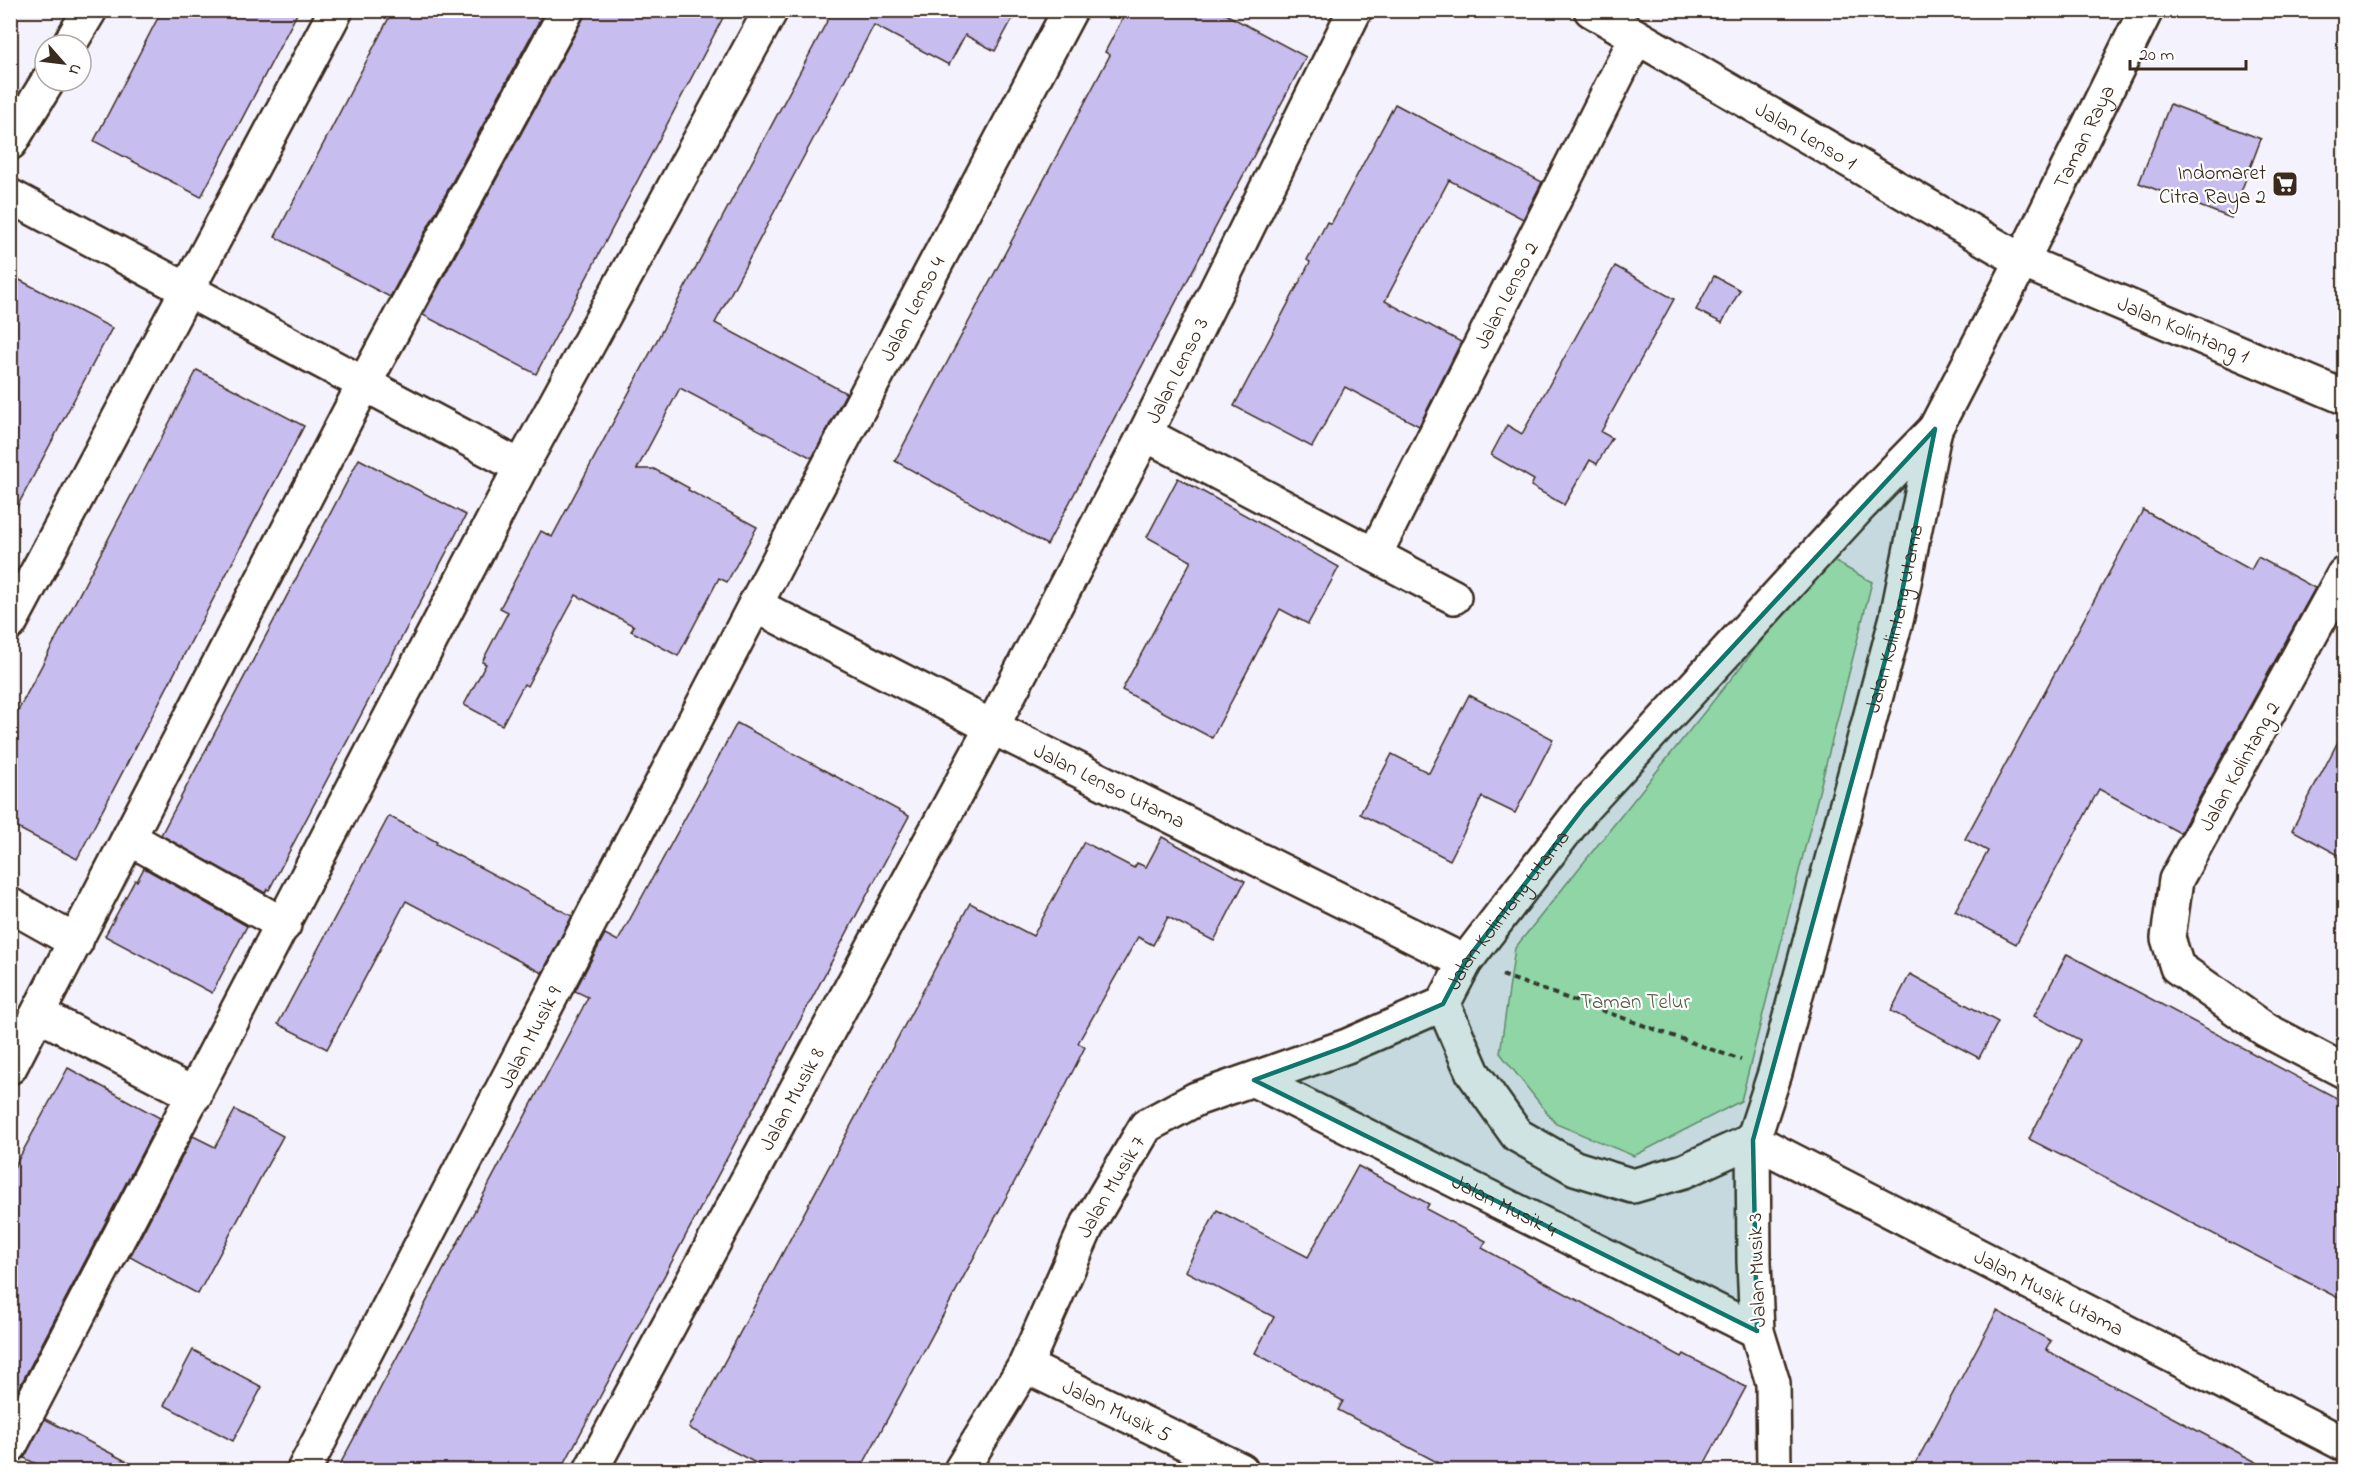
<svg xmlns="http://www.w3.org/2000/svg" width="2355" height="1481" viewBox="0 0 2355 1481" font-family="'Indie Flower',sans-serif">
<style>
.green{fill:#afedb4;stroke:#758c69;stroke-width:1.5}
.building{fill:#c7bdef;stroke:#3b2a1e;stroke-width:1.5}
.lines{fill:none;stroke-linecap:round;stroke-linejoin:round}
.minor-casing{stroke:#3b2a1e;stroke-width:38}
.path{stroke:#3b2a1e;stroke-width:4;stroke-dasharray:6 4.5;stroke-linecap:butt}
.minor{stroke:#fff;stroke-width:33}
.marked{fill:#0f766e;fill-opacity:0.2;stroke:#0f766e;stroke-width:4.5;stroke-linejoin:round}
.labels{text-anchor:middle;stroke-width:4.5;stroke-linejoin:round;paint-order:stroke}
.street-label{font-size:21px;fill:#3b2a1e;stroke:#fff}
.poi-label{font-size:21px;fill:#3b2a1e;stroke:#fff;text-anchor:end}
.park-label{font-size:21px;fill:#585b44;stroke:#fff}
</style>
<rect width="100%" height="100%" fill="#f4f2fc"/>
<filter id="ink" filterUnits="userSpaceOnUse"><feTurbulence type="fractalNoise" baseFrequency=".0167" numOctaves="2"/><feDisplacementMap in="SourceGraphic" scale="12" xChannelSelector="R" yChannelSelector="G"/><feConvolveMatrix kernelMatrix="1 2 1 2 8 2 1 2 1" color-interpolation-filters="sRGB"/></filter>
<g filter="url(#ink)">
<path class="green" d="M1828,558L1872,582L1741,1101L1634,1156L1556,1124L1500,1053L1515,948Z"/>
<g class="building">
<path d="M162,10H299L201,197L94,141Z"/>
<path d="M393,10H545L390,297L275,237Z"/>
<path d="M586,10H727L536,374L423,315L583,19Z"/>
<path d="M833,10H1017L995,51L965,35L949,65L874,25L715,323L846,393L812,458L680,388L637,469H654L689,488L688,490L757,527L727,582L719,578L678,656L631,631L634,626L576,595L527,686L524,684L502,725L464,705L486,664L482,662L508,612L500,608L541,531L552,537Z"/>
<path d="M1127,10H1218L1306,57L1047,545L895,461L1110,55L1105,52Z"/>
<path d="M1395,104L1542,182L1523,219L1449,180L1385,301L1461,342L1419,426L1345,387L1312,447L1234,406L1310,262L1307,260L1327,222L1331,224Z"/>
<path d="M2170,104L2261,139L2231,218L2139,183Z"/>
<path d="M1615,266L1674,299L1601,432L1612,438L1597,464L1590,460L1564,505L1531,486L1534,480L1491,455L1507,425L1522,434Z"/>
<path d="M10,275L112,328L10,520Z"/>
<path d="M1714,276L1740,290L1722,323L1696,310Z"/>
<path d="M197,370L304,426L77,859L10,824V726Z"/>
<path d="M359,459L466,515L269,890L267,889L265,893L161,835Z"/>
<path d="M1178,478L1339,567L1308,624L1280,609L1212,738L1122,690L1191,561L1147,537Z"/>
<path d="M2143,510L2251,570L2258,557L2315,588L2180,833L2099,789L2016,944L1955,911L1988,851L1965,839Z"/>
<path d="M1469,695L1553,739L1515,813L1482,797L1450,860L1360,814L1392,754L1429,773Z"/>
<path d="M737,723L909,816L561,1470H337L582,1009L588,997L575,991L605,934L618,941Z"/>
<path d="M2344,730V858L2292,830Z"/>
<path d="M389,816L437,842L436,844L572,916L542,973L406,901L327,1049L278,1024Z"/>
<path d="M1162,837L1245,881L1214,941L1168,917L1153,945L1138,937L1078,1043L1085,1047L1053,1110L860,1470H769L689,1428L970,903L1033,936L1084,842L1134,868L1137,863L1146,867Z"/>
<path d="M144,868L247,926L212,993L105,936L135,880L137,881Z"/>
<path d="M2067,954L2344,1102V1301L2029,1139L2080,1040L2034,1016Z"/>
<path d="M1910,974L1998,1022L1979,1058L1891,1011Z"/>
<path d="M68,1068L160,1118L10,1405V1175Z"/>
<path d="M235,1110L283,1136L198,1294L130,1257L193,1136L215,1147Z"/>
<path d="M1358,1166L1429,1204L1426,1209L1486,1241L1482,1248L1682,1357L1684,1354L1746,1387L1701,1470H1452L1338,1410L1343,1401L1255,1353L1274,1317L1185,1271L1217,1210L1308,1257Z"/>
<path d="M1997,1311L2051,1341L2046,1350L2271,1470H1912Z"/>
<path d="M193,1350L262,1387L233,1441L164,1405Z"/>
<path d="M45,1419L143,1470H49L24,1458Z"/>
</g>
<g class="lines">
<g class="minor-casing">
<g id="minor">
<path id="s1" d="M1591,10L2022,261L2344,397"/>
<path d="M69,45L90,10"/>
<path d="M10,143L48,81"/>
<path d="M10,196L521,467"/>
<path d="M1145,434L1454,597"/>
<path id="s2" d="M1375,554L1636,38"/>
<path d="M2344,574L2176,880L2168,938L2177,967L2266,1030L2344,1071"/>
<path id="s3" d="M755,605L992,727L1465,962"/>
<path d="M10,623L336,10"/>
<path d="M129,838L284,925"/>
<path d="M10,905L76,942"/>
<path d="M38,1014L195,1095"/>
<path d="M10,1067L364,384L567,10"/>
<path id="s4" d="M1254,1080L1757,1331"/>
<path id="s5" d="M1753,1140L1684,1171L1633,1186L1575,1168L1517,1135L1473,1073L1443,1004L1465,962L1584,807L1858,508L1935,429"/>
<path id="s6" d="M1753,1140L2344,1444"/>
<path id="s7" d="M1025,1366L1241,1470"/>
<path d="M10,1446L521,467L771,10"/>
<path id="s8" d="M304,1470L755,605L1070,10"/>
<path id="s9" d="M591,1470L992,727L1145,434L1355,10"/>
<path id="s10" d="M961,1470L1025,1366L1086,1228L1146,1126L1196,1099L1347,1046L1443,1004"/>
<path id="s11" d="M1774,1470L1773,1383L1757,1331L1754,1262L1753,1140L1775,1073L1897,617L1935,429L2022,261L2146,10"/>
</g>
</g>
<path class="path" d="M1502,975L1741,1060"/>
<use href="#minor" class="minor"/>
</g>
</g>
<path class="marked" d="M1935,429L1897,617L1753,1140L1757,1331L1254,1080L1347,1046L1443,1004L1465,962L1584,807Z"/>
<defs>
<g id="supermarket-square" transform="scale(1.35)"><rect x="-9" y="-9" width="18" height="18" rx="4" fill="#3b2a1e" stroke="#fff"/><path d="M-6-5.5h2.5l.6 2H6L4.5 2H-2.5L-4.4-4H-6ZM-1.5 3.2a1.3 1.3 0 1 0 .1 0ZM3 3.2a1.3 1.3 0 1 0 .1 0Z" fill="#fff"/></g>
</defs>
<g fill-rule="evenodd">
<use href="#supermarket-square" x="2285" y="184"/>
</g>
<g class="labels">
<g class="street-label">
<text dy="7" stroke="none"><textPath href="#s11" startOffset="1395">Taman Raya</textPath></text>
<text dy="7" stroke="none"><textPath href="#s1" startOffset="249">Jalan Lenso 1</textPath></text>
<text dy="7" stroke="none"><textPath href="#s2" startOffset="290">Jalan Lenso 2</textPath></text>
<text dy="7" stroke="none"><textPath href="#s8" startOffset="1311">Jalan Lenso 4</textPath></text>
<text dy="7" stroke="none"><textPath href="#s1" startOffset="674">Jalan Kolintang 1</textPath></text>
<text dy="7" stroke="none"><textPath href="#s9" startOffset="1246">Jalan Lenso 3</textPath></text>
<text dy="7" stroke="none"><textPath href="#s11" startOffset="873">Jalan Kolintang Utama</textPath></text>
<text transform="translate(2239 766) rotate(-61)" y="7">Jalan Kolintang 2</text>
<text dy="7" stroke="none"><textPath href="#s3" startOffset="398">Jalan Lenso Utama</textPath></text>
<text dy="7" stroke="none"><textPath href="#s5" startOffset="522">Jalan Kolintang Utama</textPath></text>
<text dy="7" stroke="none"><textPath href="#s8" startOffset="488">Jalan Musik 9</textPath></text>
<text dy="7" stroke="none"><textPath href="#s9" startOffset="422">Jalan Musik 8</textPath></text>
<text dy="7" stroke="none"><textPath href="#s10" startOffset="321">Jalan Musik 7</textPath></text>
<text dy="7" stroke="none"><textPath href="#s4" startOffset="280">Jalan Musik 4</textPath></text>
<text transform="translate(1756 1270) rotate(-92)" y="7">Jalan Musik 3</text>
<text dy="7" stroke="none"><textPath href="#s6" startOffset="333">Jalan Musik Utama</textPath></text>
<text dy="7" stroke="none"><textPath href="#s7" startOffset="102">Jalan Musik 5</textPath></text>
</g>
<g class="poi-label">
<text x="2266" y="179">Indomaret<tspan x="2266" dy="24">Citra Raya 2</tspan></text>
</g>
<g class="park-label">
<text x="1635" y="1008">Taman Telur</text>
</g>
</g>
<rect width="2355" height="1481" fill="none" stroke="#fff" stroke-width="36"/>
<rect x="18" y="18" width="2319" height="1445" fill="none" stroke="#3b2a1e" stroke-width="2" filter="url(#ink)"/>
<g transform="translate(63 63) rotate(118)"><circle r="28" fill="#ffffff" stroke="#b1aaa5" stroke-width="1.5"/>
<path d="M0-4.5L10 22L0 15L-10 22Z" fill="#3b2a1e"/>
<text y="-9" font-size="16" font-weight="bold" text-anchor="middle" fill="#3b2a1e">U</text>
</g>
<path d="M2130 60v9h116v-9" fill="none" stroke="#3b2a1e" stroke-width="3"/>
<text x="2139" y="60" font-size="18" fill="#3b2a1e" stroke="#ffffff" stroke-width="4.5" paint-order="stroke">20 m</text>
</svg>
